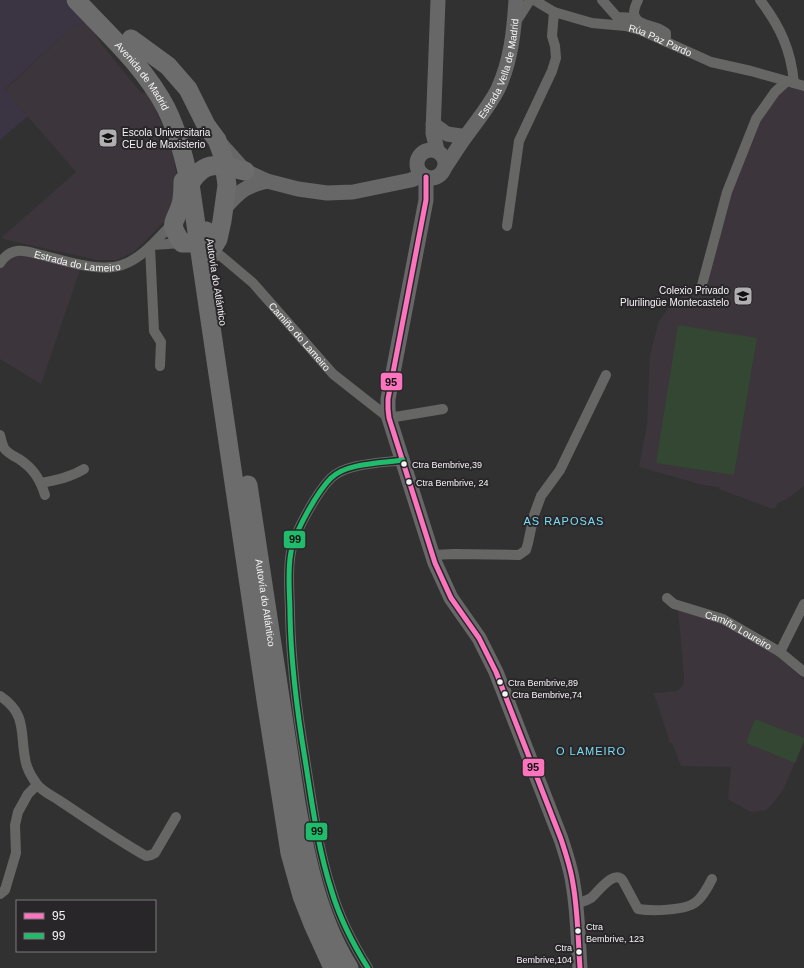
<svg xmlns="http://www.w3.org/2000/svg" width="804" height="968" viewBox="0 0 804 968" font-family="Arial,sans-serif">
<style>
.commercial{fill:#3b3443}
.built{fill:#3c353c}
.green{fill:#334732}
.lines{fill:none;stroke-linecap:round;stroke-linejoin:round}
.street{stroke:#666665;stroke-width:10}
.secondary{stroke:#686768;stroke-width:15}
.highway{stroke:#6c6c6c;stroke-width:19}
.bus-1-casing{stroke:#292629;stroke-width:8}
.bus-2-casing{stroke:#292629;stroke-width:8}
.bus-1{stroke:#fc73be;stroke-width:5}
.bus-2{stroke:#20bc6c;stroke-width:5}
.bus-dot{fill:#f5f3f5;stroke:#292629;stroke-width:1.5}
.labels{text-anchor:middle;stroke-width:4;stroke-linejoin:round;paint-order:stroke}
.bus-label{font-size:9px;fill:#f5f3f5;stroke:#292629;text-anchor:start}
.street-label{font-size:10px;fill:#f5f3f5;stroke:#292629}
.poi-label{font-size:10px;fill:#f5f3f5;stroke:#292629;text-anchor:start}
.neighbourhood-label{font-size:11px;letter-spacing:1px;fill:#78def4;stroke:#292629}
.line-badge{stroke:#292629;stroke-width:1.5}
.pale-badge-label{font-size:11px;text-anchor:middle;font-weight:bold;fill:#111}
</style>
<rect width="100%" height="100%" fill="#323132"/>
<path class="commercial" d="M0,0H66L86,22L74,26L69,30L5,89L28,116L0,140Z"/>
<g class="built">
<path d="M86,22L94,32L102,45L142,94L146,92L152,102L171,145L176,172V194L165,221L141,245L132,253L116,260H98L16,242L4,239L2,237L76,172L5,90L69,30L74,26Z"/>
<path d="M789,87L804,91V486L787,499L778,503L776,507L773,509L719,489V487L703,485L639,467L647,425L650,355L659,321L670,306L679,298L689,294L702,295L733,184L758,120L784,88Z"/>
<path d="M19,255L81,267L41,384L0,359V263L5,264L13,257Z"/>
<path d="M678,609L715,620L782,659L804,680V741L783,790L773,803L766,810L754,812L749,811L728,799L731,767L681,766L672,743H670L657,702L653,693L676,691L680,689L684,683V676Z"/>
</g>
<g class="green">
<path d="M678,325L757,338L734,475L656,463Z"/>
<path d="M755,719L804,738V741L795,763L746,743Z"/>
</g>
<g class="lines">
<g class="street">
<path id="s1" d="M534,0L554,12L592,23L625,26L640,30L711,62L751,71L804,86"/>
<path d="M602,0L617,17L636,18"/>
<path d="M638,0C636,4 634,9 634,13C634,24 650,25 657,28C660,29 663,31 666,33V42"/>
<path d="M760,0C780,26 791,50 794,83"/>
<path d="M516,22L530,0"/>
<path d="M507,226L519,141L552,71L556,58L555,46L552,36L554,12"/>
<path d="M153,245L182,243"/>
<path d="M150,247L154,331L161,342L160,366"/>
<path id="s2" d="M212,255L221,256L253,283L333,374L389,418L443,409"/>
<path id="s3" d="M0,263C4,257 9,252 17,251C25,250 33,253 41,255C63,260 99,273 122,265C143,258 158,238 173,223"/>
<path d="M702,285L727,192L756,119L775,92L787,81"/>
<path d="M0,435C1,439 2,444 4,448C7,453 14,456 19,459C33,468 40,479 45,495"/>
<path d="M41,483C57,480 71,477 84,469"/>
<path d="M433,555L454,554L519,555L526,550L528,543L534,515L541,496L560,470L606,375"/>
<path id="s4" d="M667,598L674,604L723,619L780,652L804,672"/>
<path d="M780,652L804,604"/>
<path d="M0,696C27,714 20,732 25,758C26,767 31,776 36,783C41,791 53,796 60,801C89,820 116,839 146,856L151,855L155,853L176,817"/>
<path d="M0,894L5,890L16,853L15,825L18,812L28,794L37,785"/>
<path d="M576,904C581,902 586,901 591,898C598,892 615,868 623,881L638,909C651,911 685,911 696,902C703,897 708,887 712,879"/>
<path d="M368,968C353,944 340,919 332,892C318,849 312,803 305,759C297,711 291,664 290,615C290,594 287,572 291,552C294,533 317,492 331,478C346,463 382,463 403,460"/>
</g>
<g class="secondary">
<path d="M433,124L447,134L461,136"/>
<path d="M219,142L245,171L267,181L298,189L327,193L353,192L411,180L423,175"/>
<circle cx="431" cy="164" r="14"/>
<path d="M437,150L433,133L438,0"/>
<path id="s5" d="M445,167C453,156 460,143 469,132C479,118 490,105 498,89C511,61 514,31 516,0"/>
<path d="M426,177V200L388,399V409L389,418L435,563L451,598L479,638L496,672L561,839C566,854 571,869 573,884C578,912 578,940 580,968"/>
<path d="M223,210C239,192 243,187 267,181"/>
</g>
<g class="highway">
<path id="s6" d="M76,0C108,34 144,66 166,108C178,132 184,158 190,184L266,700L290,853L302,896L313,924L333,968"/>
<path d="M131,39L168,66L188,89L206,125L217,140L223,156L227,185L222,221L218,239L212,249"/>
<path d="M183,181C183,188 183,197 181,204C175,225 167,221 182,243H190L206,231"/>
<path d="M186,192C201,159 216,163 245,171"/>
<path id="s7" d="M248,485L296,803C306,860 318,918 349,968"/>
</g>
<g class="bus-1-casing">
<path id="bus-1" d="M426,177V200L388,399V409L389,418L435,563L451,598L479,638L496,672L561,839C566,854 571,869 573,884C578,912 578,940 580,968"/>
</g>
<g class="bus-2-casing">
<path id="bus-2" d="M368,968C353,944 340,919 332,892C318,849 312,803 305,759C297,711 291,664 290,615C290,594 287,572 291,552C294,533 317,492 331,478C346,463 382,463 403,460"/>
</g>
<use href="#bus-1" class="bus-1"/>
<use href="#bus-2" class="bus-2"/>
</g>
<defs>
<g id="university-square" transform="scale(1)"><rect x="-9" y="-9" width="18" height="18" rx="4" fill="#b1afb1" stroke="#292629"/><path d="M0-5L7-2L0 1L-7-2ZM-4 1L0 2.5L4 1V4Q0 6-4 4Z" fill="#111"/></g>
<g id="school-square" transform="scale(1)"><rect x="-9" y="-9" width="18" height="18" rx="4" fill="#b1afb1" stroke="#292629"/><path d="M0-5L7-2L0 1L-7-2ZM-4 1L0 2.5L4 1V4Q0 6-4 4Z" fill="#111"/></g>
</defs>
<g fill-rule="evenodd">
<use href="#university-square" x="108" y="138"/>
<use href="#school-square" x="743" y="296"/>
</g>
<g class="bus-dot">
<circle cx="404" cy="464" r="3.5"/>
<circle cx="409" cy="482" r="3.5"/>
<circle cx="500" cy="682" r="3.5"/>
<circle cx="505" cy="694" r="3.5"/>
<circle cx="578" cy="931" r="3.5"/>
<circle cx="579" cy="952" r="3.5"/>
</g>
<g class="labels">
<g class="bus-label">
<text x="412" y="468">Ctra Bembrive,39</text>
<text x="416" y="486">Ctra Bembrive, 24</text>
<text x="508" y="686">Ctra Bembrive,89</text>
<text x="512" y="698">Ctra Bembrive,74</text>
<text x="586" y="930">Ctra<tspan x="586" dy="12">Bembrive, 123</tspan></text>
<text x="572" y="951" text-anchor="end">Ctra<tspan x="572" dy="12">Bembrive,104</tspan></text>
</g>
<g class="street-label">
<text dy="4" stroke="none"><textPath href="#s1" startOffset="134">Rúa Paz Pardo</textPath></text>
<text dy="4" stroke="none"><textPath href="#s5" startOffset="114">Estrada Vella de Madrid</textPath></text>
<text dy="4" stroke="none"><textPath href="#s6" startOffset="101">Avenida de Madrid</textPath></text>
<text dy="4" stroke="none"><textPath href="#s3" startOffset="83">Estrada do Lameiro</textPath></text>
<text transform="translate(217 282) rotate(81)" y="4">Autovía do Atlántico</text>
<text dy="4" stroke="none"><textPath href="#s2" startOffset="122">Camiño do Lameiro</textPath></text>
<text dy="4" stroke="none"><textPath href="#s7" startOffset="119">Autovía do Atlántico</textPath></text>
<text dy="4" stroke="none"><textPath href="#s4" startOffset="79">Camiño Loureiro</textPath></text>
</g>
<g class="poi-label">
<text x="122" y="136">Escola Universitaria<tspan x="122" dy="12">CEU de Maxisterio</tspan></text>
<text x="729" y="294" text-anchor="end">Colexio Privado<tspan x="729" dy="12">Plurilingüe Montecastelo</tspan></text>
</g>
<g class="neighbourhood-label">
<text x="564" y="525">AS RAPOSAS</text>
<text x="591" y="755">O LAMEIRO</text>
</g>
</g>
<g class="line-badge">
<rect x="380" y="372" width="23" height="19" rx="4" fill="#fc73be"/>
<rect x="283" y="530" width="23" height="19" rx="4" fill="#20bc6c"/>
<rect x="522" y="758" width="23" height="19" rx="4" fill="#fc73be"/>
<rect x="305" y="822" width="23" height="19" rx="4" fill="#20bc6c"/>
</g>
<g class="pale-badge-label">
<text x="391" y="386">95</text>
<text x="295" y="543">99</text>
<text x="533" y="771">95</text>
<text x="317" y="835">99</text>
</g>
<rect x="16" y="900" width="140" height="52" fill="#292629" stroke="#7b787b"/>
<rect x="24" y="913" width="20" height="6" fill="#fc73be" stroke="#7b787b"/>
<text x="52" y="920" font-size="12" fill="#f5f3f5">95</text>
<rect x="24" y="933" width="20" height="6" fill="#20bc6c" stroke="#7b787b"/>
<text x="52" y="940" font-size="12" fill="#f5f3f5">99</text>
</svg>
